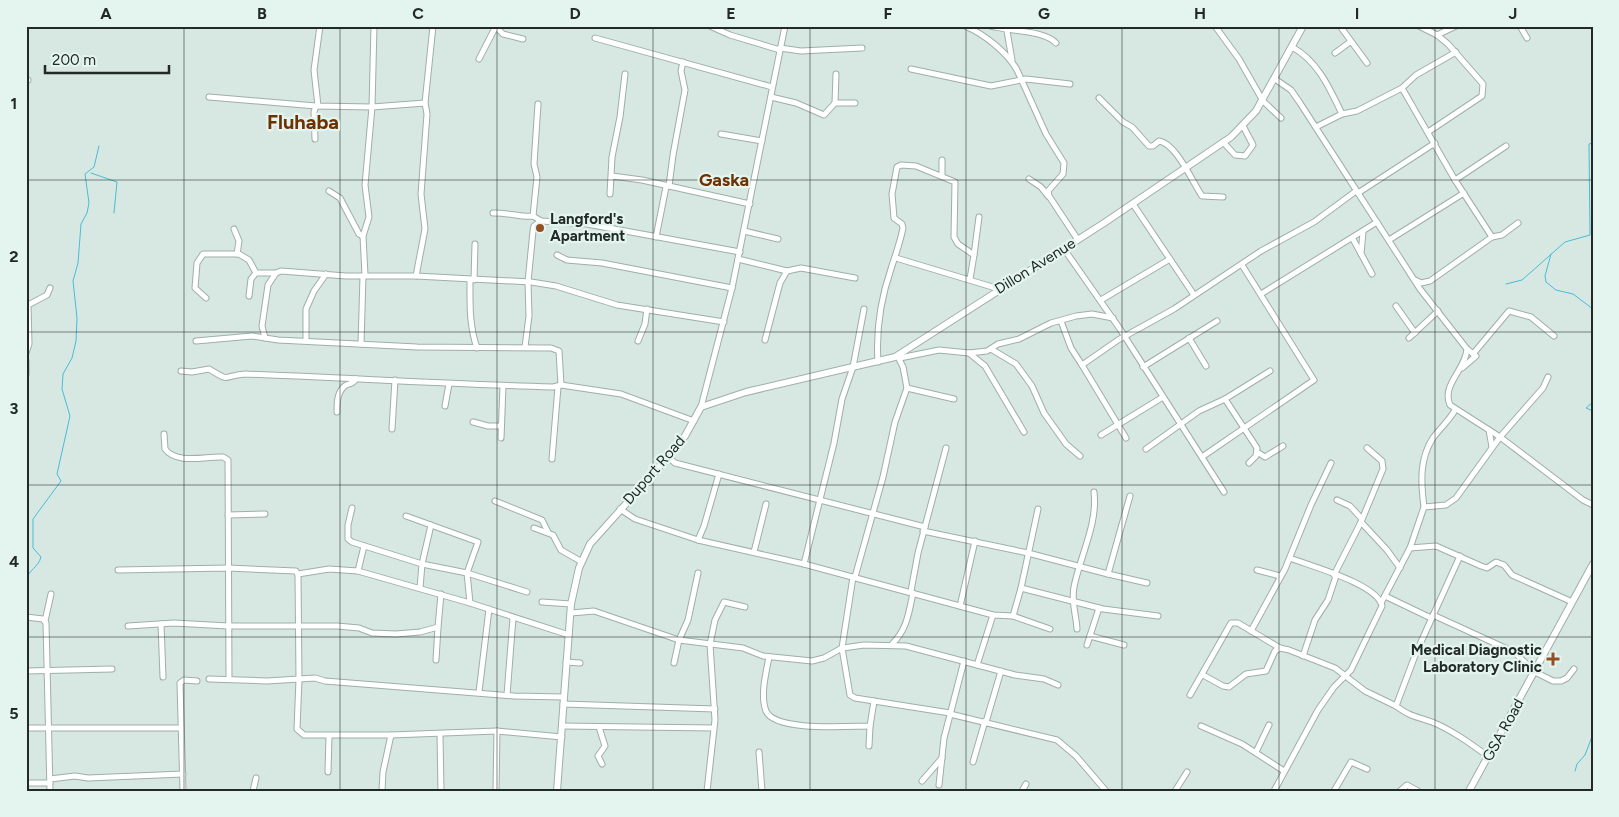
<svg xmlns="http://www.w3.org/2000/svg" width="1619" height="817" viewBox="0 0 1619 817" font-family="Figtree,sans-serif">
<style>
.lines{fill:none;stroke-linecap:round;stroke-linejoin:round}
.stream{stroke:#4abbd9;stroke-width:1}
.minor-casing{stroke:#9eafa9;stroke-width:7}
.tertiary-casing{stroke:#9eafa9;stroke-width:8}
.minor{stroke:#fff;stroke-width:5}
.tertiary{stroke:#fff;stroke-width:6}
.grid{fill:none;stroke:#222926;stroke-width:1;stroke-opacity:0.55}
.poi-dot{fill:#945025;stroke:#e3f5ee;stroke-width:2}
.labels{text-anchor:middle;stroke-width:4.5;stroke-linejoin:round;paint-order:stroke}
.poi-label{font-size:15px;font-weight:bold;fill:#222926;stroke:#e3f5ee;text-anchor:start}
.street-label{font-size:15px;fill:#222926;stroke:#e3f5ee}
.quarter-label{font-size:18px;font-weight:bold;fill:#6d3103;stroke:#e3f5ee}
.district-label{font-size:20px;font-weight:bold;fill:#6d3103;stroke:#e3f5ee}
.neatline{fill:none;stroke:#222926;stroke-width:2}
.grid-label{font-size:16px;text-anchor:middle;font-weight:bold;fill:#222926}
</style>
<rect width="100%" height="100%" fill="#d6e8e1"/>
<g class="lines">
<g class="stream">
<path d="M91,173L117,182L114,213"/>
<path d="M1551,254L1545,276L1546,282L1556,290L1573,294L1593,309"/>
<path d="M1506,284L1522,280L1565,242L1590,235L1589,144L1593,143"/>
<path d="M1593,402L1586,408L1593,411"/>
<path d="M26,580C29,569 38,568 41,557L33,548V519L61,481L57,474L70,416L62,389L63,374L72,358L76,341L77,318L73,281L78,263L81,224L87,213L89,203L85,174L94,167L99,146"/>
<path d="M1575,771L1577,764L1585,755L1593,734"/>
</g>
<g class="minor-casing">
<g id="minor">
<path d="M374,26L372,107L425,103"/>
<path d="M495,26L503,34L523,39"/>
<path d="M710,26L730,35L780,50"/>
<path d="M965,26C984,34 1007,52 1017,70L1046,134L1064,163L1063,174L1048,191L1049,196L1078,240"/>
<path d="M990,26C1008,31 1044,30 1056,43"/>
<path d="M1215,26L1239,59L1263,101L1281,118"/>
<path d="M1340,26L1367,63"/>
<path d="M1419,26L1437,35L1448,44L1483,84L1482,96L1428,132"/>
<path d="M1520,26L1527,38"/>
<path d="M1007,31L1012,60"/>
<path d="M1437,35L1456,26"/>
<path d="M595,38L772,87"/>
<path d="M1292,47C1318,61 1330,89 1342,114"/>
<path d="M780,48L801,51L862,48"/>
<path d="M1335,53L1350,42"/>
<path d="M479,59L496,26"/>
<path d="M911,69L991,86L1026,79L1070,84"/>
<path d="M1275,79L1291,90L1300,103L1420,289L1467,349L1476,356L1462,368"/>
<path d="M26,80H28"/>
<path d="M1402,88L1416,75L1456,52"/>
<path d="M209,97L316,106L372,107L365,185L369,217L363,236L365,275"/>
<path d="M771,97L796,103L824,115L835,103H855"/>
<path d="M1099,98L1123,122L1132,127L1149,146H1153L1159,141C1176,143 1193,183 1202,196L1223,197"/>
<path d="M835,103L836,74"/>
<path d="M318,106L314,70L320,26"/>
<path d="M1316,127L1342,114L1357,111L1402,88L1455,180L1492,237L1502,235L1518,223"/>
<path d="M721,134L762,141"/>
<path d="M315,139L314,112L316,106"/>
<path d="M1223,142L1235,155L1245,156L1253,145L1243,126"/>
<path d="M942,160V175"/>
<path d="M612,176L642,180L750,204"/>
<path d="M1029,179L1041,187L1048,196"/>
<path d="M1455,180L1506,146"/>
<path d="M669,186L673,155L685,90L681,71L683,62"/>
<path d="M329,191L340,198L359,234L363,236"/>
<path d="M1358,193L1435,143"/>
<path d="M610,194L612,157L620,117L625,74"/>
<path d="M1133,204L1194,295"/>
<path d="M493,213C504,212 526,218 533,216L541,221L587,224L740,252"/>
<path d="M533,216L537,177L534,164L538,104"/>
<path d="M234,229L239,241L237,254"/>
<path d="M744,231L778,239"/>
<path d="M656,237L666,187"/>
<path d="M1353,239L1372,274"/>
<path d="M1389,240L1464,193"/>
<path d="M1064,249L1120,329L1224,492"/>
<path d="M1361,254L1363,232"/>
<path d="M557,255L567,260L602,263L732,288"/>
<path d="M974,255L979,217"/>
<path d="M896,258L999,289"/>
<path d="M738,259L787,271L801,268L855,278"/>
<path d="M416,276L425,229L421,194L427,114L425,103L433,26"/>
<path d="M470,280C470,304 469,325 477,348"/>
<path d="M474,280L475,244"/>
<path d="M1415,280L1421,283L1430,281L1492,237"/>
<path d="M1261,294L1377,222"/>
<path d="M249,296L251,279L256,273H276"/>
<path d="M206,298L195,288L197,263L203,254H239L249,260L256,273"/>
<path d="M1101,300L1170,259"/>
<path d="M1396,306L1415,333"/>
<path d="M1061,321L1071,348L1082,365L1118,340L1174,309L1261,251L1314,222L1356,191"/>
<path d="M265,338L262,326L268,285L276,273L281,271L346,276H416L531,282L556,286L617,305L724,322"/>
<path d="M1189,338L1206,366"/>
<path d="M1409,338L1438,311"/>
<path d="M306,340V309L314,291L326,274"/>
<path d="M765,340L780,283L787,271"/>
<path d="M196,341L252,336L278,340L417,347L551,348L559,351L561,385"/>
<path d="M638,341L645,324L647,309"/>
<path d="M361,344L363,276"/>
<path d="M525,347L529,316L528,282L533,231L534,226L541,221"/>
<path d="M991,349L1016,364L1032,386L1044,413L1066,444L1080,456"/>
<path d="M1467,349C1466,369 1441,385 1450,405L1500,437L1583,500L1593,505"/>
<path d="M26,353L29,344L28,305L47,295L50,288"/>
<path d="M969,353L985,366L1024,432"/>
<path d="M1473,354L1509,311L1531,317L1554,336"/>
<path d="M898,357L903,367L907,388L954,399"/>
<path d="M900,358L939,350L969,353L987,351L998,344L1019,339L1051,323L1076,316L1092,314L1113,318"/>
<path d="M26,361V374"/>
<path d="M878,362C876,332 881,298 891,269C895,256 900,243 903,228L902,224L894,218L892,194L897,167L901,165L916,166L955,182L954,237L958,244L974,255L970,279"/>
<path d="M1082,365L1126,438"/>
<path d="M1143,367L1217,321"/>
<path d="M181,371L192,372L209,369C232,383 221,376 245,374C348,378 450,384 553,387L561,385L621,394L694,421"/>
<path d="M1225,399L1257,448L1256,456L1249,463"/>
<path d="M445,406L449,384"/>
<path d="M701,407L732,288L785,26"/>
<path d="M337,412C337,403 337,391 346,385C351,383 353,384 356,379"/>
<path d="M473,422L488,426H501"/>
<path d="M392,429L395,380"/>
<path d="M1489,430L1492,447"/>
<path d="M164,434L165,449C177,465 206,456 223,457L228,460L229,679"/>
<path d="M1101,435L1163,397"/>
<path d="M501,438L503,386"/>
<path d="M1146,449L1199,411L1225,399L1270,371"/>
<path d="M1257,452L1265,457L1283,446"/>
<path d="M668,457L675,463L925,527"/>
<path d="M1202,457L1314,380L1242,265"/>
<path d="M552,459L558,387"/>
<path d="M1337,500L1350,506L1362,519"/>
<path d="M495,501L542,520L548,532"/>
<path d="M1424,507C1421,484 1419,459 1433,438C1440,428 1449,421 1455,410"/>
<path d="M352,508L348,525V539L352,542L422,564L420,588"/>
<path d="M620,509L635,519L698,540L804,564L993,615L1013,616L1021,588L1103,609L1158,616"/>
<path d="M228,515L265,514"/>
<path d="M406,516L478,542L467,573L470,603"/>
<path d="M1361,522L1387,550L1400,568"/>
<path d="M431,525L422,564L467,573L527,592"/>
<path d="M534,528L553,535L561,550L582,562"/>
<path d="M923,531L1028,553L1108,574L1130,496"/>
<path d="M698,540L704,526L719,474"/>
<path d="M1410,548L1436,546L1481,566L1487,568L1496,562L1504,565L1512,575L1570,601"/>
<path d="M754,552L766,504"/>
<path d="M804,564L834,443L842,399L853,367L864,309"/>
<path d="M118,570L228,568L296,571L298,575L299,679L315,678L325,681L514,696L563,697"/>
<path d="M1257,570L1280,576"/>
<path d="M358,571L470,603L569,635"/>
<path d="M298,574L329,569L358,571L364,546"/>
<path d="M1108,574L1147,583"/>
<path d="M1334,575L1361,522L1383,469L1382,461L1367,448"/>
<path d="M853,577L842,648L850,695L855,698L950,713"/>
<path d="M855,577L883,477L895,422L907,388"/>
<path d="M1021,588L1038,509"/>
<path d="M911,591L918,553L946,448"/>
<path d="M1385,596L1431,618"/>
<path d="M542,602L571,604"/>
<path d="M1381,603L1410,548L1424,507L1446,505L1456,498L1500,437L1543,388L1548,377"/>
<path d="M960,606L975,541"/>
<path d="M571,613L594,611L679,640L743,648L763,656L812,661L824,658L842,648"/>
<path d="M1433,615L1514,652L1535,672L1553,681H1561L1567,678L1574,669"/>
<path d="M1013,616L1050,629"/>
<path d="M26,617L43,619L46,623L50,791"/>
<path d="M45,621L51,594"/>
<path d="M161,624L163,677"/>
<path d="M128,626L174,623L228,626H337L359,628L372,633L396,634L420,632L438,627L441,594"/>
<path d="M1077,629C1076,614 1071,601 1074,587C1080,556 1098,524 1094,492"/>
<path d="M1251,631L1285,569L1311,505L1331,463"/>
<path d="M1090,636L1124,645"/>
<path d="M892,644C907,630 909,612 913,593"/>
<path d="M1087,645L1099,608"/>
<path d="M843,648L864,645L906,646L1015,675L1044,679L1058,685"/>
<path d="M1303,656L1315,620L1328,600L1336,576"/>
<path d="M769,657C766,673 760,695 766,711C775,732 849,726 870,726L874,701"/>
<path d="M436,660L438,627"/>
<path d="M566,662L580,663"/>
<path d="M674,663L679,640L688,620L698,573"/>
<path d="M977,665L993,615"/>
<path d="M26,671L112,669"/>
<path d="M1203,675L1223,686L1229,687L1246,674L1266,671L1275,651L1280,648L1289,650L1335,668L1365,691L1396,706L1416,653L1460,556"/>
<path d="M209,679L267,681L299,679L297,729L304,735H391L497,731L562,737"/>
<path d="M479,692L489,609"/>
<path d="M507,695L513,618"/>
<path d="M1190,695L1231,623H1238L1280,648"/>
<path d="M563,704L715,709"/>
<path d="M1396,706C1411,717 1415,716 1432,722C1452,730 1471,744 1489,757"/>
<path d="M950,714L1057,740L1076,756L1106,791"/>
<path d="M986,722L1001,671"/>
<path d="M562,726L713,728"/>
<path d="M1201,726L1242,744L1284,771"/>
<path d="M599,727L605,746L598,756L602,764"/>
<path d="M26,728H181"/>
<path d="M440,734L441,791"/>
<path d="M869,746L870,726"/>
<path d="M759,752L762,791"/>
<path d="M1256,752L1269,725"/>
<path d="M973,762L985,721"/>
<path d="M328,772L329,736"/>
<path d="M50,779L75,776L88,778L183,774"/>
<path d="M922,781L942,758"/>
<path d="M26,783H50"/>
<path d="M939,785L944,738L964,661"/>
<path d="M183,791L180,683L184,680L197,681"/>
<path d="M253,791L256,778"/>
<path d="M382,791L383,772L391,735"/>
<path d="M496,791L497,731"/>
<path d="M707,791L715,720L710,644L715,620L724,602L745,607"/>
<path d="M1022,791L1026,784"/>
<path d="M1175,791L1187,772"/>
<path d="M1274,791L1318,710L1334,687L1351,670L1382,606C1378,584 1310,566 1290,558"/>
<path d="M1334,791L1351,762L1367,769"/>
<path d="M1400,791L1407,785L1418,791"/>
</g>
</g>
<g class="tertiary-casing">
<g id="tertiary">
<path d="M557,791L571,604L579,568L590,544L668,457L685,436L701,407L746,392L895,357L1104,223L1231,137L1256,111L1303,26"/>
<path d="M1469,791L1593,564"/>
</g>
</g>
<use href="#minor" class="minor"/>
<use href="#tertiary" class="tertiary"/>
</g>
<path class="grid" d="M184,26V791M340,26V791M497,26V791M653,26V791M810,26V791M966,26V791M1122,26V791M1279,26V791M1435,26V791M26,180H1593M26,332H1593M26,485H1593M26,637H1593"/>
<g class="poi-dot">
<circle cx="540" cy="228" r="5"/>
<path d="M1550.5 651.5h5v5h5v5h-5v5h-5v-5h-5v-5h5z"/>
</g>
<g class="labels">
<g class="poi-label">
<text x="550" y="224">Langford's<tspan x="550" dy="17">Apartment</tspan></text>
<text x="1542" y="655" text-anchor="end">Medical Diagnostic<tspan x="1542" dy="17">Laboratory Clinic</tspan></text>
</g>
<g class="street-label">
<text transform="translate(1035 266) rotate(-32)" y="5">Dillon Avenue</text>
<text transform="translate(654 470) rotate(-49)" y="5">Duport Road</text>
<text transform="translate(1503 730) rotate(-61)" y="5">GSA Road</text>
</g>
<g class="quarter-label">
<text x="724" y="186">Gaska</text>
</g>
<g class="district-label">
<text x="303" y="129">Fluhaba</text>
</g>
</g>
<rect width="1619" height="817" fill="none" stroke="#e3f5ee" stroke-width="55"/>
<path d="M45 65v8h124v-8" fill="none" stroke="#222926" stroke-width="2.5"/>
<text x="52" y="65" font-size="15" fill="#222926" stroke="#e3f5ee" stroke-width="4" paint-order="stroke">200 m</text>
<rect x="28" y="28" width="1564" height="762" class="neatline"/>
<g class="grid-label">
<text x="106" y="19">A</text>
<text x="262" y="19">B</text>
<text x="418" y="19">C</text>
<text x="575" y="19">D</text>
<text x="731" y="19">E</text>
<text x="888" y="19">F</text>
<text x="1044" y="19">G</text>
<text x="1200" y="19">H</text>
<text x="1357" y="19">I</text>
<text x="1513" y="19">J</text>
<text x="14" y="109">1</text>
<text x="14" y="262">2</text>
<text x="14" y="414">3</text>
<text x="14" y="567">4</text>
<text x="14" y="719">5</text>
</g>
</svg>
